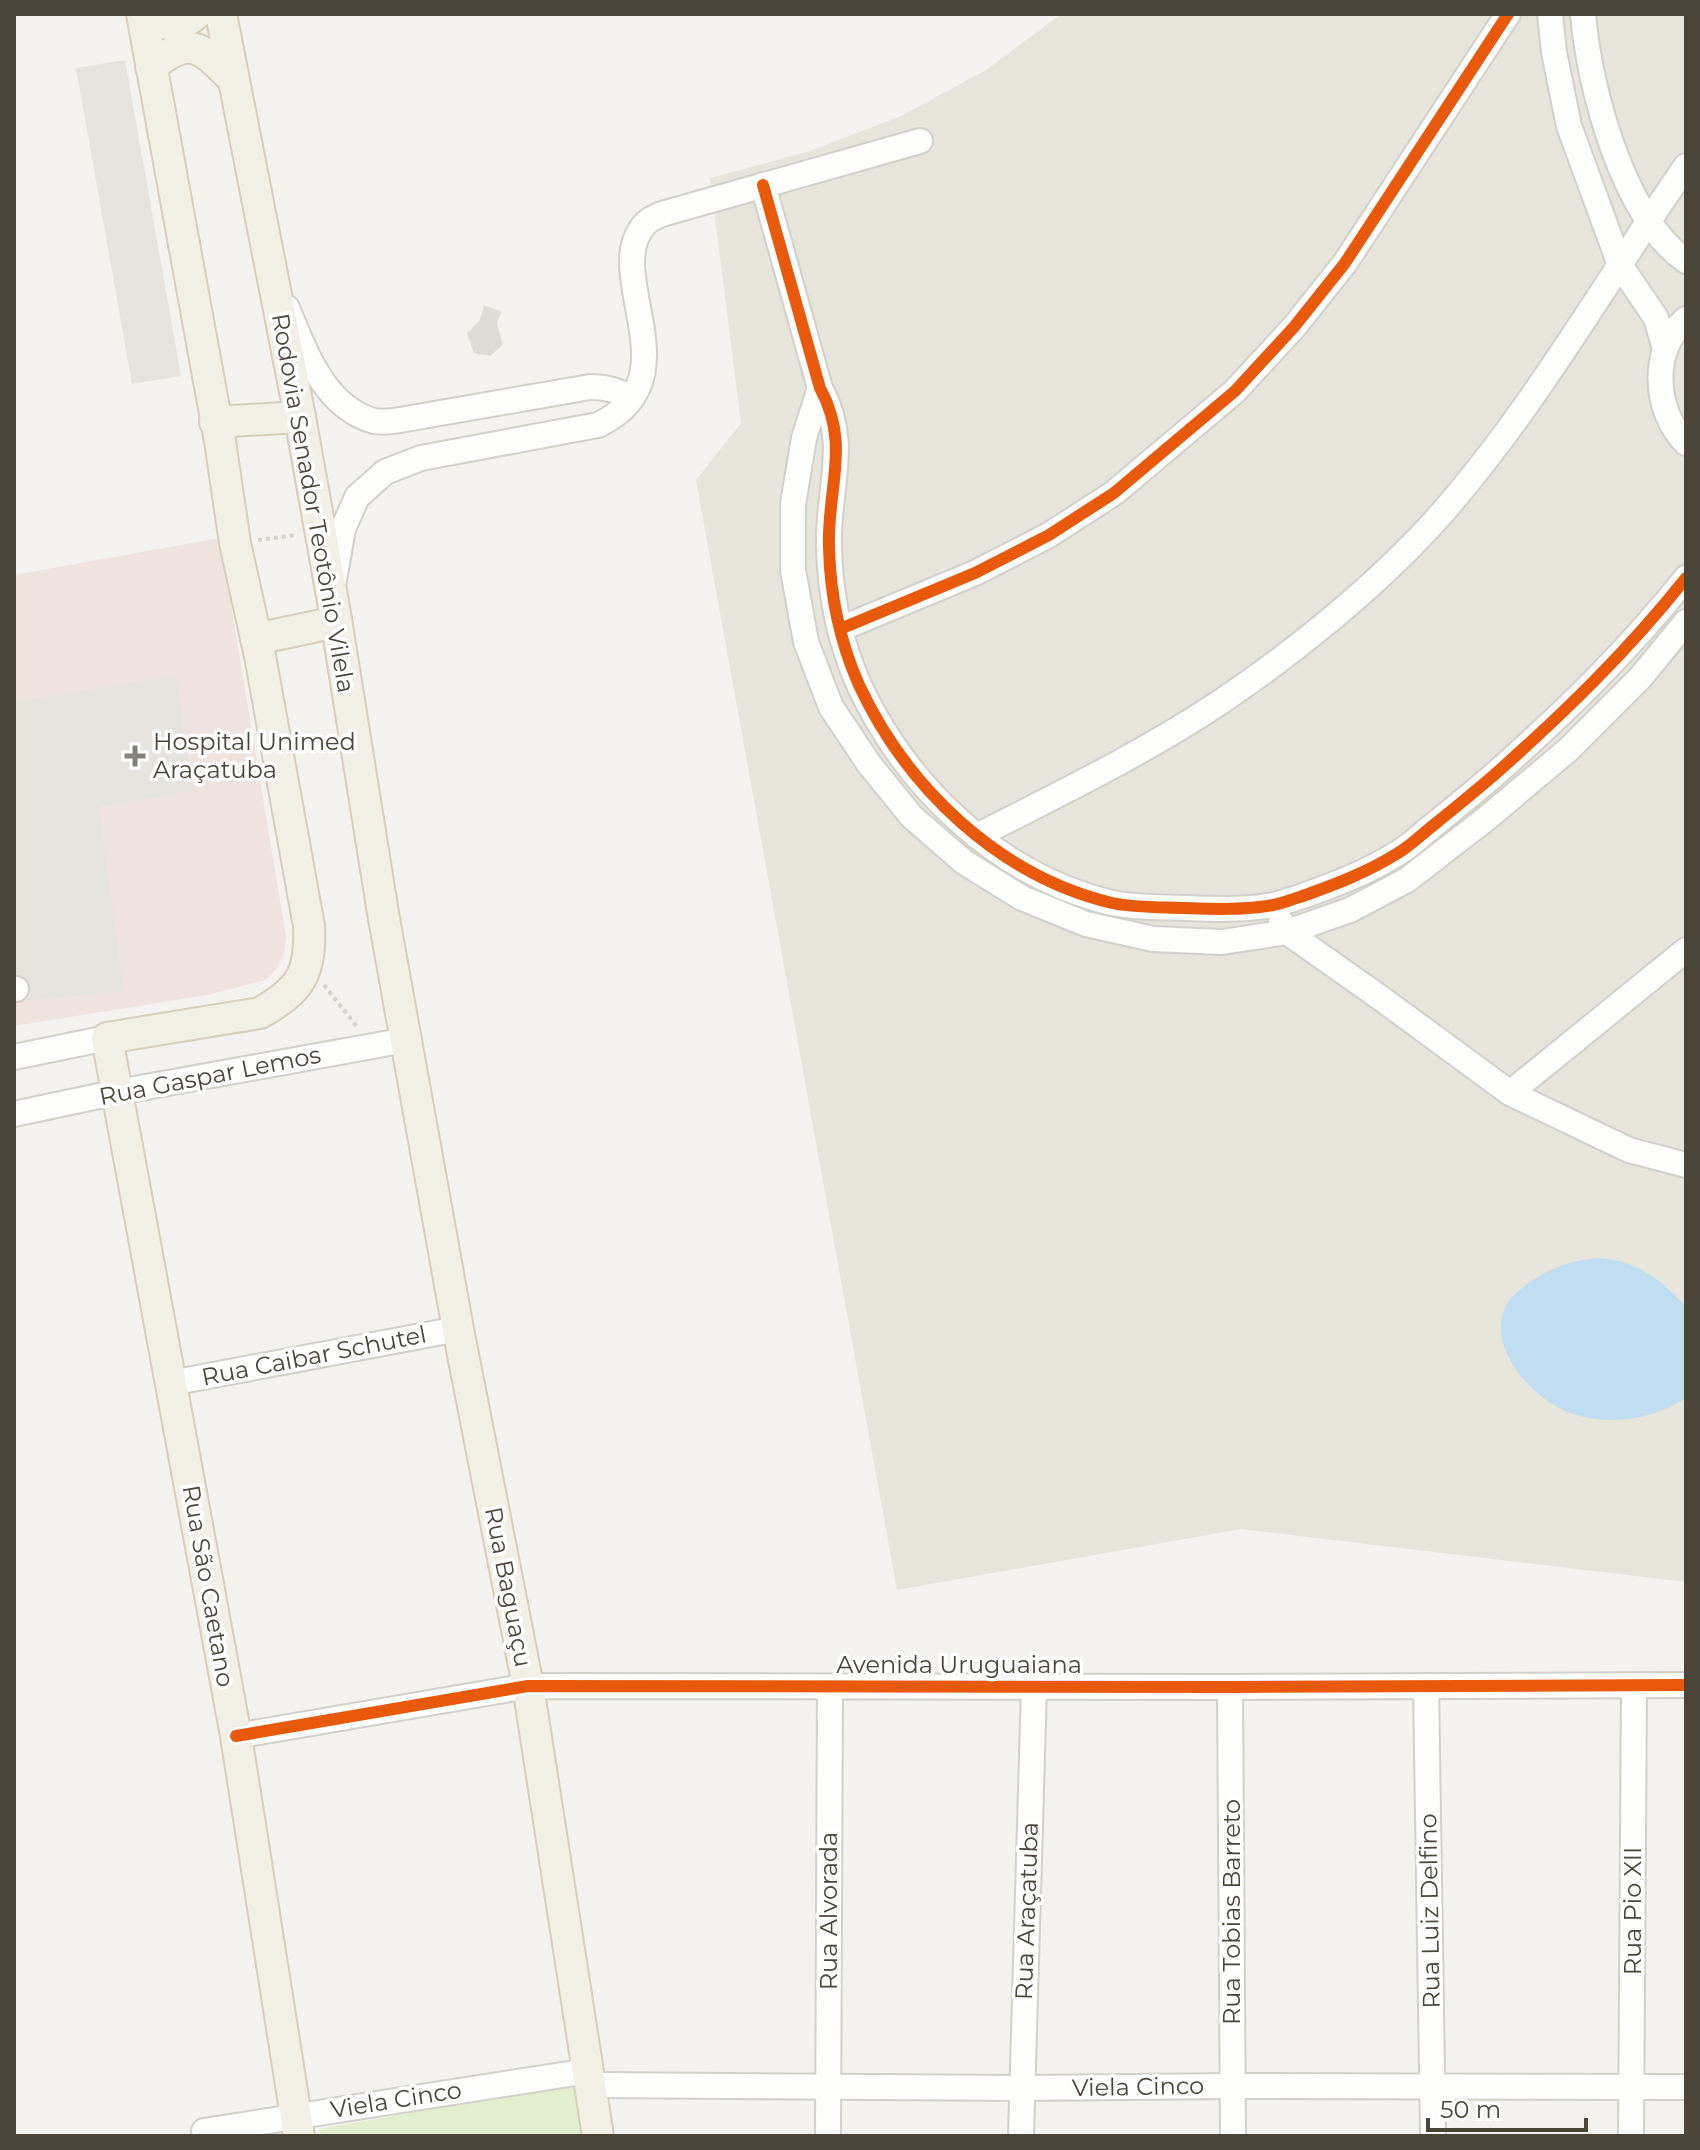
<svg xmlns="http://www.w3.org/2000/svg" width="1700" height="2150" viewBox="0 0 1700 2150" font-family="Montserrat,sans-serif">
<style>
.residential{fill:#e7e4dc}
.medical{fill:#eee3df}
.green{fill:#e1eecf}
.parking{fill:#e6e3df}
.water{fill:#c0ddf1}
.building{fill:#dedbd6}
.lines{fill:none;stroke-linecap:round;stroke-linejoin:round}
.minor-casing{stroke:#d2d0cb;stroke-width:28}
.major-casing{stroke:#d6cebb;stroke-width:34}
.path{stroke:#d3d2cc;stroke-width:4;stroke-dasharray:4 4;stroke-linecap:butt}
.minor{stroke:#fdfdfc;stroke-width:24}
.major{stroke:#f2efe6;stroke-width:30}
.cycleway-casing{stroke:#fff;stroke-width:17}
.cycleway{stroke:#e8590c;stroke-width:12}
.poi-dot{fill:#868178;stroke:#fff;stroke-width:3}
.labels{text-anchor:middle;stroke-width:7;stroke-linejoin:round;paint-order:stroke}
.street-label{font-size:24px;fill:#4b4439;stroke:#fff}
.poi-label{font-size:24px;fill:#4b4439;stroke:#fff;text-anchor:start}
</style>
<rect width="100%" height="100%" fill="#f4f2ee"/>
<path class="residential" d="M1061,14H1686V1582L1241,1529L897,1590L696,480L741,423L710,178L810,151L901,116L986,70Z"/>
<path class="medical" d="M220,538L286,937L284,953L277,968L266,980L207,995L14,1026V575Z"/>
<path class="green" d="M581,2083L589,2136H321L319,2129Z"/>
<g class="parking">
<path d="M125,60L181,376L132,384L76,68Z"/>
<path d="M176,675L193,791L99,807L124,991L14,1002V702Z"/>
</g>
<path class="water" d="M1601,1258C1638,1262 1662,1280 1686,1307V1398C1651,1420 1607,1427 1568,1412C1533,1399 1485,1346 1506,1306C1510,1297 1519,1291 1527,1284C1549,1268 1574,1259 1601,1258Z"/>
<path class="building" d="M484,305L501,312L497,323L503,345L490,356L474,353L467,333L480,320Z"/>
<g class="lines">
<g class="minor-casing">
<g id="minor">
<path d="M1550,14L1554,52L1569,126L1620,265L1656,318L1665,349"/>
<path d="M1583,14C1589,87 1623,217 1686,261"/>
<path d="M763,185L820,388C851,445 827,487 829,547C830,593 840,642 859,685C907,788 999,876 1112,903C1136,908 1162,907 1186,908C1213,909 1240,910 1267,906C1278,905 1289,900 1300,897C1334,885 1368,872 1398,853C1410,846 1420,836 1430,828C1451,811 1472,794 1493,776C1564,713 1627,652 1686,578"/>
<path d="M287,308C305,351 324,407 374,421C382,423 392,421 400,420L590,387C606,387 617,390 631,398"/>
<path d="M1686,319C1650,349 1654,411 1686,443"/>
<path d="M820,388L804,438L793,504V570L806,642L831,707L869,764L912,817L964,862L1022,898L1086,924L1153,939L1222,942L1287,932L1350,910L1407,880L1487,818L1568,750L1640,678L1686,622"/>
<path d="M334,580L343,529L357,497L385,472L421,458L598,425C697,378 598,272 646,223C650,219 657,216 662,214L920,141"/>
<path d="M840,629L975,573L1049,535L1114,493L1235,391L1294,327L1345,263L1508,14"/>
<path d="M977,836C1057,795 1140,755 1216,705C1290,656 1374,588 1434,522C1531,414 1603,285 1686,166"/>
<path d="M1281,922L1287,932L1382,999L1510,1093L1629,1150L1686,1165"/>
<path d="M14,989H16"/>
<path d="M14,1057L107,1038"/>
<path d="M1510,1093L1686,950"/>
<path d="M14,1114L118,1092L406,1040"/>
<path d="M171,1383L458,1329"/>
<path d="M1426,1686L1433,2136"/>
<path d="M1230,1687L1233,2136"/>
<path d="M236,1736L528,1686L1230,1687L1686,1685"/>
<path d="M590,2085L1021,2088L1234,2086L1686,2087"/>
<path d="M204,2131L588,2071"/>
<path d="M828,2136L830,1687"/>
<path d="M1021,2136L1034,1686"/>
<path d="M1631,2136L1634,1686"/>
</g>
</g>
<g class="major-casing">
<g id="major">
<path d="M142,14L220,441L235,543L260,656L309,926C311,973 301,990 260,1013L107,1038L236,1736L299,2136"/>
<path d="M149,14C168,27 177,30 196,14"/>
<path d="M221,14L300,417L335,613L383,913L458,1329L528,1686L598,2136"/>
<path d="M151,67C190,35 200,46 232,78"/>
<path d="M215,422L300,417"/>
<path d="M256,639L336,622"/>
</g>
</g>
<g class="path">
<path d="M258,540L296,535"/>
<path d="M324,985L358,1028"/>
</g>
<use href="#minor" class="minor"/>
<use href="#major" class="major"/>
<g class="cycleway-casing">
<g id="cycleway">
<path d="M763,185L820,388C851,445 827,487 829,547C830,593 840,642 859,685C907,788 999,876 1112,903C1136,908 1162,907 1186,908C1213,909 1240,910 1267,906C1278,905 1289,900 1300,897C1334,885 1368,872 1398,853C1410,846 1420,836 1430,828C1451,811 1472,794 1493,776C1564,713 1627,652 1686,578"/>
<path d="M840,629L975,573L1049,535L1114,493L1235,391L1294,327L1345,263L1508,14"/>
<path d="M236,1736L528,1686L1230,1687L1686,1685"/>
</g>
</g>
<use href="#cycleway" class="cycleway"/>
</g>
<path class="poi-dot" d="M131 744h8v8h8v8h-8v8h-8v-8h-8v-8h8z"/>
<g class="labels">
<g class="street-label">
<text transform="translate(313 503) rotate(80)" y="8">Rodovia Senador Teotônio Vilela</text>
<text transform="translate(210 1076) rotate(-11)" y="8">Rua Gaspar Lemos</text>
<text transform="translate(314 1356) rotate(-11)" y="8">Rua Caibar Schutel</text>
<text transform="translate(208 1586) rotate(80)" y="8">Rua São Caetano</text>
<text transform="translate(508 1587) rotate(79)" y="8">Rua Baguaçu</text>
<text x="959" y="1673">Avenida Uruguaiana</text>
<text transform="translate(829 1911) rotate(-90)" y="8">Rua Alvorada</text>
<text transform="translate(1027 1911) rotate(-88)" y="8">Rua Araçatuba</text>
<text transform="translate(1430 1911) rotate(-91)" y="8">Rua Luiz Delfino</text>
<text transform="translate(1633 1911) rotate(-90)" y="8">Rua Pio XII</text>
<text transform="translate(1232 1912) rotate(-90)" y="8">Rua Tobias Barreto</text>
<text transform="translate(1138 2087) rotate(-1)" y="8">Viela Cinco</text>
<text transform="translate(396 2100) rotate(-9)" y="8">Viela Cinco</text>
</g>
<g class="poi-label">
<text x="153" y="750">Hospital Unimed<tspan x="153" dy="28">Araçatuba</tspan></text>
</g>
</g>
<rect width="1700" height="2150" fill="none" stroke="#4b4439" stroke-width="32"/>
<path d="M1428 2118v12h158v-12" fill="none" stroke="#4b4439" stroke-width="4"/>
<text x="1440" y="2118" font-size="24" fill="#4b4439" stroke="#ffffff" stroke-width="6" paint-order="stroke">50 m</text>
</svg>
